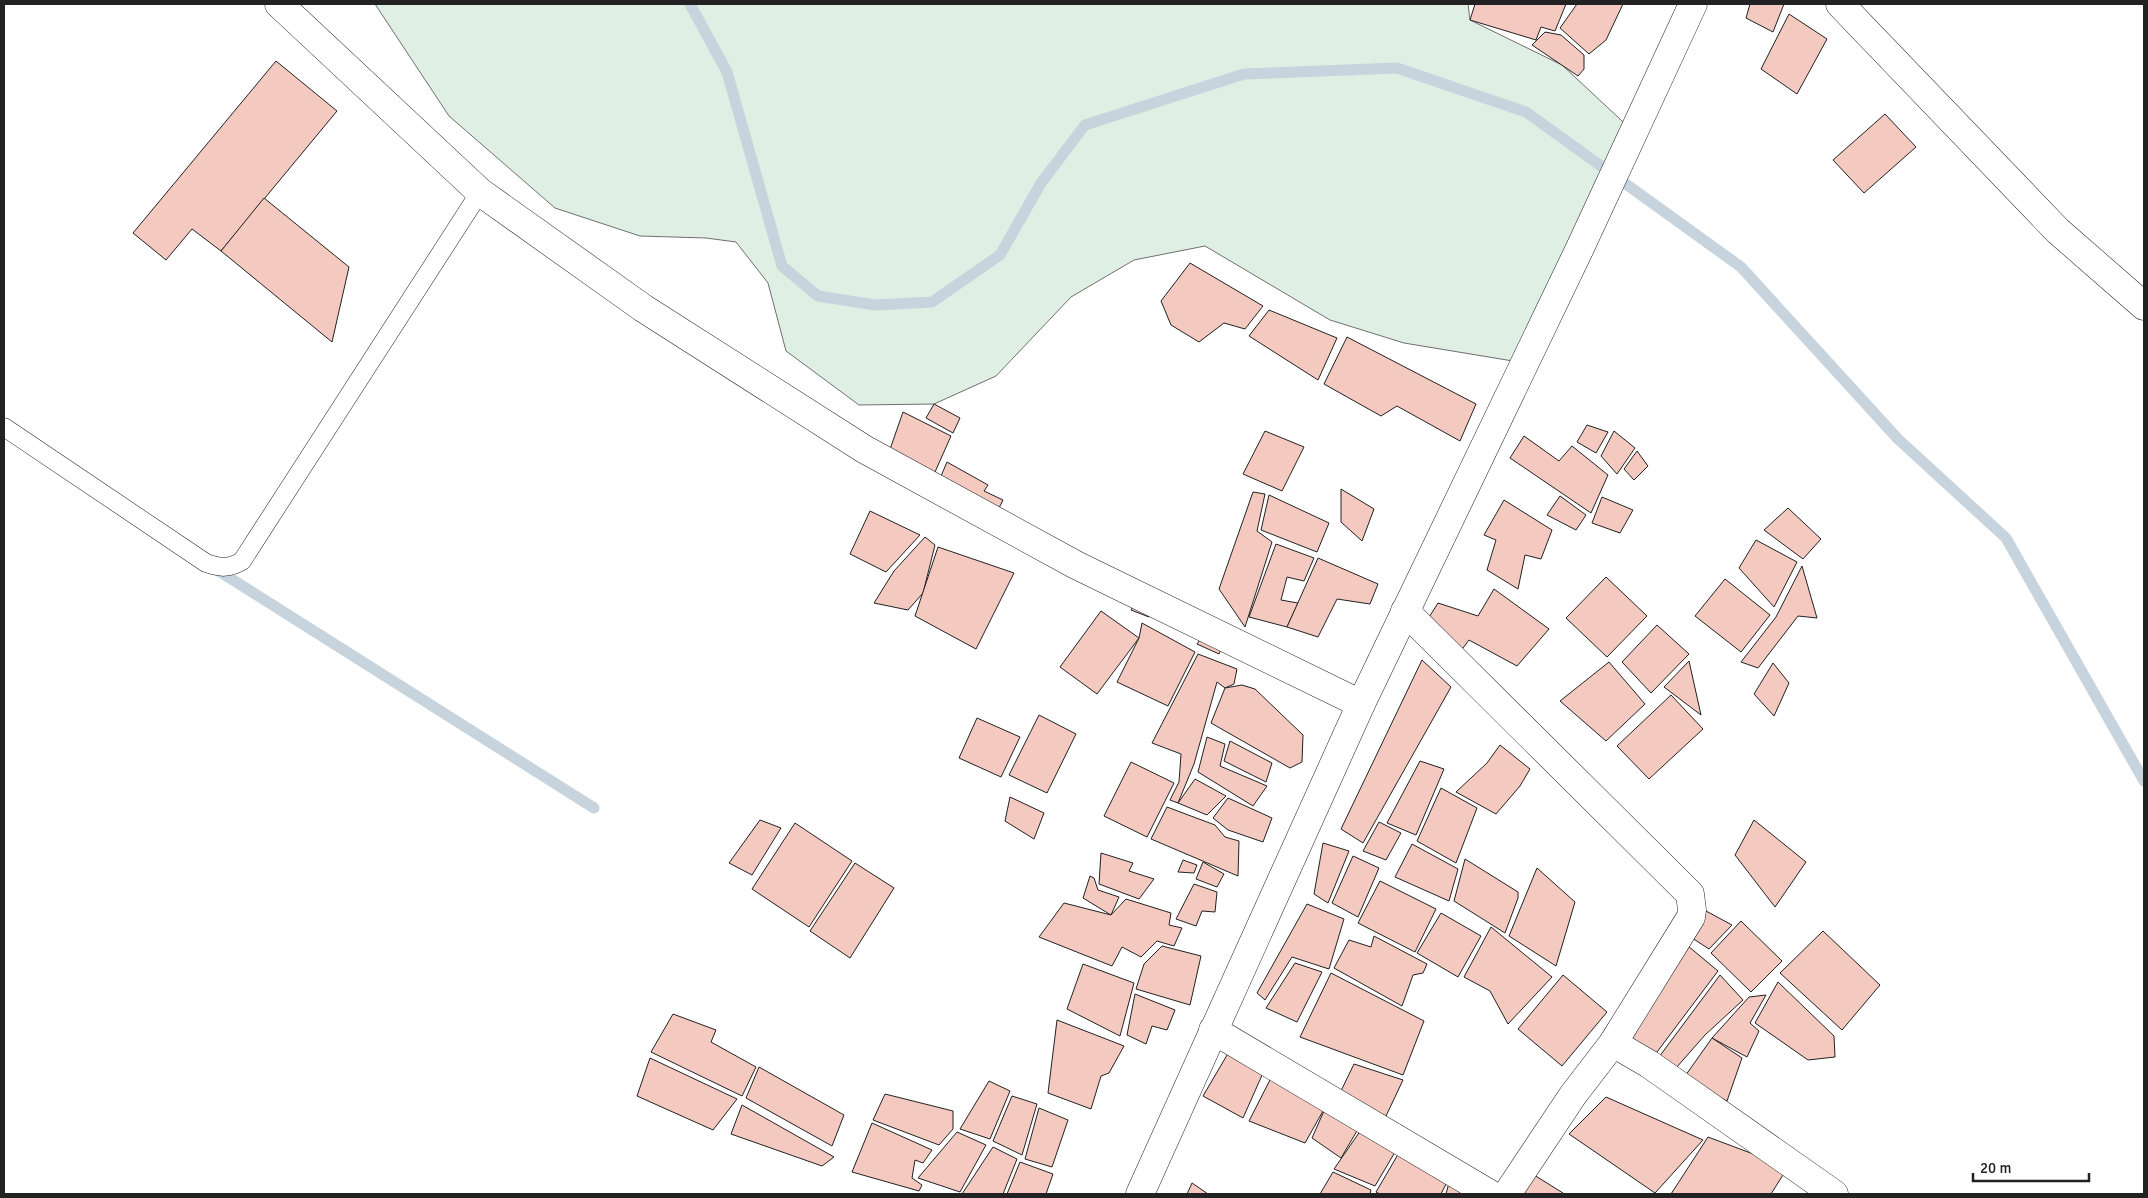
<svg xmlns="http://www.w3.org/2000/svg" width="2148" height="1198" viewBox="0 0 2148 1198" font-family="Signika,sans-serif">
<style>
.green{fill:#e0efe3;stroke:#6f6f6f}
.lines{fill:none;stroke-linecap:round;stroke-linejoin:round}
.stream{stroke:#c7d3dd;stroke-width:11}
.building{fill:#f3c9c0;stroke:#222}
.service-casing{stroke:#222;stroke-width:19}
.minor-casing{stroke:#222;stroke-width:29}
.tertiary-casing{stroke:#222;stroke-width:29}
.primary-casing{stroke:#222;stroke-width:29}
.service{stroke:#fff;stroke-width:18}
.minor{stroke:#fff;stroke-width:28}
.tertiary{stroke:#fff;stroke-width:28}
.primary{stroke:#fff;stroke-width:28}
</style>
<rect width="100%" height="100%" fill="#fff"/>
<path class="green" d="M375,4H1468L1470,20L1562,65L1635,133L1525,363L1404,343L1330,320L1205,246L1134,260L1071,297L996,376L934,404L859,405L786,351L768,283L736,242L706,238L640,236L555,208L449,116Z"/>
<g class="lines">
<g class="stream">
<path d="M690,4L727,72L782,266L818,296L875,305L932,302L1000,255L1041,183L1085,125L1244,74L1397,68L1526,112L1741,267L1898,439L2006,538L2144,781"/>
<path d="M214,568L594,808"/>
</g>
</g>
<g class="building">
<path d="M1475,4H1566L1555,31L1541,27L1536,40L1470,20Z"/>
<path d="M1577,4H1623L1606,40L1589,54L1560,28Z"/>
<path d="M1750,4H1784L1773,32L1746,18Z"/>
<path d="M1789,14L1827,39L1797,94L1761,69Z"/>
<path d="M1545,32L1561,35L1584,55V69L1578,76L1532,45Z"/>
<path d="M276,61L337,111L221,251L192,229L166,260L133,233Z"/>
<path d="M1885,114L1916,147L1864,193L1833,160Z"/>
<path d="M264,198L349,267L332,342L221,251Z"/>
<path d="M1190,263L1263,306L1245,329L1224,323L1199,342L1171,325L1161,301Z"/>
<path d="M1269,310L1337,338L1318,380L1249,336Z"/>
<path d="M1347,337L1476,404L1460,441L1397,406L1381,416L1324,384Z"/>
<path d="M934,404L960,418L953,433L926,418Z"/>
<path d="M903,412L951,436L931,481L888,455Z"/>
<path d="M1587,425L1608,432L1596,453L1577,442Z"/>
<path d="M1265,431L1304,447L1282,491L1243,474Z"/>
<path d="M1614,431L1635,448L1617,474L1601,456Z"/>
<path d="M1524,436L1559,461L1572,446L1608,475L1591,513L1510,458Z"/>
<path d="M1637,451L1648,466L1634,480L1624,469Z"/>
<path d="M947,462L988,485L984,491L1003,500L996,514L938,483Z"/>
<path d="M1341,489L1374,509L1362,541L1341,522Z"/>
<path d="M1253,492L1265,494L1257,531L1272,542L1245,627L1219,589Z"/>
<path d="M1269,495L1329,523L1317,552L1261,530Z"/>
<path d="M1560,496L1586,515L1576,530L1547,515Z"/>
<path d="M1602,497L1633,510L1620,533L1592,523Z"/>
<path d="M1504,500L1552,530L1541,559L1525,555L1518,589L1487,570L1496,540L1484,535Z"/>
<path d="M1788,508L1821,539L1803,559L1764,530Z"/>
<path d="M870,511L920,535L886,572L850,554Z"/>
<path d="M925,537L935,545L923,593L908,610L874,603L894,571Z"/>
<path d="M1756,540L1797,562L1774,607L1739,568Z"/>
<path d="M1276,544L1314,558L1304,581L1287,577L1281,600L1298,603L1287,627L1249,617Z"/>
<path d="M938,547L1014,573L976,649L915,616Z"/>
<path d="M1318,558L1378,584L1370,604L1337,599L1318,637L1287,627Z"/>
<path d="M1802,566L1817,618L1798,616L1758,668L1741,662L1776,617Z"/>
<path d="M1606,577L1647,616L1607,657L1566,618Z"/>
<path d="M1725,579L1770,615L1741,652L1695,616Z"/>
<path d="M1494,589L1549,629L1517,666L1469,640L1457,656L1426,622L1438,603L1478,616Z"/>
<path d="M1135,603L1153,610L1149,617L1131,610Z"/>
<path d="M1101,611L1139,638L1097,694L1060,667Z"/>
<path d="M1142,623L1195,652L1168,706L1117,682L1139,638Z"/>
<path d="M1657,625L1689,654L1651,693L1622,662Z"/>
<path d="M1201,638L1222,647L1219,654L1197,644Z"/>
<path d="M1198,654L1237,669L1234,684L1225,688L1217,682L1194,764L1178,803L1170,800L1179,782L1181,754L1152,743Z"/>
<path d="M1422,660L1451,687L1363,843L1341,829Z"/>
<path d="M1689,661L1701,715L1664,687Z"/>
<path d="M1609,662L1645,704L1606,741L1560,701Z"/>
<path d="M1773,663L1789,683L1774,716L1754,694Z"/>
<path d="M1242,685L1255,689L1303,735L1302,762L1290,768L1211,723L1225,688Z"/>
<path d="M1671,695L1703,729L1649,779L1617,746Z"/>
<path d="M1039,715L1076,734L1047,793L1009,775Z"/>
<path d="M977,718L1020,737L1001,777L959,758Z"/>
<path d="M1207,737L1225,744L1220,766L1267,786L1253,806L1198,772Z"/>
<path d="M1230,741L1272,763L1266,782L1224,761Z"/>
<path d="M1500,745L1530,769L1520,786L1496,814L1456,792L1487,763Z"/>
<path d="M1420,761L1444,769L1416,835L1387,823Z"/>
<path d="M1131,762L1174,783L1147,837L1104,816Z"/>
<path d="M1195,779L1226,796L1207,815L1178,803Z"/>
<path d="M1441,788L1477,808L1456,863L1417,841Z"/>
<path d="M1010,797L1044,813L1034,839L1005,821Z"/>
<path d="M1228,798L1272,818L1263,842L1228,830L1213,818Z"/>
<path d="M1167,807L1215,825L1225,837L1239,841L1238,876L1151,839Z"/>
<path d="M760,820L781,828L752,875L729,863Z"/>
<path d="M1754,820L1806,862L1775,907L1735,855Z"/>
<path d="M1379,822L1401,833L1386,860L1363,851Z"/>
<path d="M795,823L852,861L809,927L752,889Z"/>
<path d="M1323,843L1349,851L1328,903L1314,894Z"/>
<path d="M1412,844L1458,869L1449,901L1395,877Z"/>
<path d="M1101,853L1133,863L1129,871L1154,879L1139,899L1099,884Z"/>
<path d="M1353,856L1379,868L1358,917L1332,903Z"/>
<path d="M1465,859L1518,892V898L1505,933L1454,901Z"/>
<path d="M1183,860L1197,865L1194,873L1178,872Z"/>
<path d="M1203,862L1224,874L1217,887L1196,879Z"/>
<path d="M855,863L894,888L850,958L810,931Z"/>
<path d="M1537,868L1575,902L1556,966L1509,936Z"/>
<path d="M1090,876L1094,878L1098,890L1119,897L1111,915L1083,898Z"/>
<path d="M1380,881L1436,909L1415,952L1358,923Z"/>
<path d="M1194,884L1217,892L1215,912L1202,911L1196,926L1176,919Z"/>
<path d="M1126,899L1171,913L1169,925L1182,928L1174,946L1157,941L1141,957L1122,947L1112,966L1039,937L1064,903L1111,915Z"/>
<path d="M1307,904L1344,919L1329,969L1292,957L1265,1000L1257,993Z"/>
<path d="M1706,911L1732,925L1709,949L1689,936Z"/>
<path d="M1441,913L1481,936L1458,977L1417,953Z"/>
<path d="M1741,921L1782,961L1751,992L1711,953Z"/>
<path d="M1491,927L1552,977L1508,1024L1490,991L1464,977Z"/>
<path d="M1823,931L1880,985L1842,1030L1780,973Z"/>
<path d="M1374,936L1427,964L1423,973L1413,975L1402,1006L1334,968L1349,940L1371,947Z"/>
<path d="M1162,946L1201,956L1190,1005L1136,989L1144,964Z"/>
<path d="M1688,946L1718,971L1654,1056L1627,1037Z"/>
<path d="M1295,963L1322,972L1297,1022L1266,1008Z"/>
<path d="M1083,964L1134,983L1120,1036L1067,1009Z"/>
<path d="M1331,973L1424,1021L1403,1075L1300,1037Z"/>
<path d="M1563,975L1607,1012L1562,1066L1518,1029Z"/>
<path d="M1720,975L1743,1000L1705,1035L1676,1068L1659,1057Z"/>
<path d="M1778,982L1834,1036L1835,1057L1808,1060L1755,1023Z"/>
<path d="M1135,994L1175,1010L1167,1030L1152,1026L1146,1044L1127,1035Z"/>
<path d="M1766,995L1750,1023L1759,1031L1747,1057L1712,1038L1749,997Z"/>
<path d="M673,1014L716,1030L711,1042L756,1067L742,1096L651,1052Z"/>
<path d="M1057,1020L1124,1046L1109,1073L1101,1076L1091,1109L1048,1093Z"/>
<path d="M1712,1038L1742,1058L1727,1101L1683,1079Z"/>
<path d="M1230,1050L1263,1073L1243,1118L1203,1096Z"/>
<path d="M650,1058L737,1099L713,1130L637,1096Z"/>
<path d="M1354,1064L1403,1080L1386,1116L1338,1097Z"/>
<path d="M759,1067L844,1115L832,1146L746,1098Z"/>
<path d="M1273,1074L1327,1104L1305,1143L1249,1121Z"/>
<path d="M989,1081L1010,1091L990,1139L960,1129Z"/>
<path d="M885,1094L953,1111V1129L939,1145L873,1120Z"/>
<path d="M1012,1096L1037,1104L1022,1155L993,1141Z"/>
<path d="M1606,1097L1703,1140L1655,1193L1569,1134Z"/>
<path d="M1327,1104L1361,1124L1341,1158L1312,1138Z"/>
<path d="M742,1105L834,1157L822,1166L731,1134Z"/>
<path d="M1039,1108L1068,1120L1052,1167L1025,1159Z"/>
<path d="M872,1123L932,1150L923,1163L915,1160L912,1178L922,1185L919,1191L852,1172Z"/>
<path d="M1363,1127L1398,1147L1375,1186L1334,1169Z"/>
<path d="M957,1132L986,1145L960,1192L918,1178Z"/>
<path d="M1708,1137L1788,1167L1771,1194H1671Z"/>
<path d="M993,1147L1017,1159L1003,1194H962Z"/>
<path d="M1400,1151L1447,1182L1441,1194H1380L1376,1192Z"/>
<path d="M1020,1162L1053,1174L1046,1194H1007Z"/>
<path d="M1333,1172L1371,1190L1370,1194H1320Z"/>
<path d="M1534,1175L1563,1193L1562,1194H1524Z"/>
<path d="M1450,1179L1466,1194H1446Z"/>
<path d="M1192,1183L1208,1194H1187Z"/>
</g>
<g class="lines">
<g class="service-casing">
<path id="service" d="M4,427L206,563C221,568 228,569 242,561L480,192"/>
</g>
<g class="minor-casing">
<g id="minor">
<path d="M1840,4L2058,231L2144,306"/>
<path d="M1405,611L1690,894L1692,910L1691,917L1613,1043"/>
<path d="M1213,1030L1490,1194"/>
<path d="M1507,1194L1573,1095L1613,1043L1649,1064L1834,1194"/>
</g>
</g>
<g class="tertiary-casing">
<path id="tertiary" d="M279,4L480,192L643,308L864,449L1076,565L1361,704"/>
</g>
<g class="primary-casing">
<path id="primary" d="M1140,1194L1361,704L1580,248L1693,4"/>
</g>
<use href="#service" class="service"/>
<use href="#minor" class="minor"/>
<use href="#tertiary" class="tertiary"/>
<use href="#primary" class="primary"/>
</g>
<rect width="2148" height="1198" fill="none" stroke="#222222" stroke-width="10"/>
<path d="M1973 1173v8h116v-8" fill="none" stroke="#222222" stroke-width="2.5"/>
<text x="1980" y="1173" font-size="15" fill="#222222" stroke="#ffffff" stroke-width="4" paint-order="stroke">20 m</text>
</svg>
